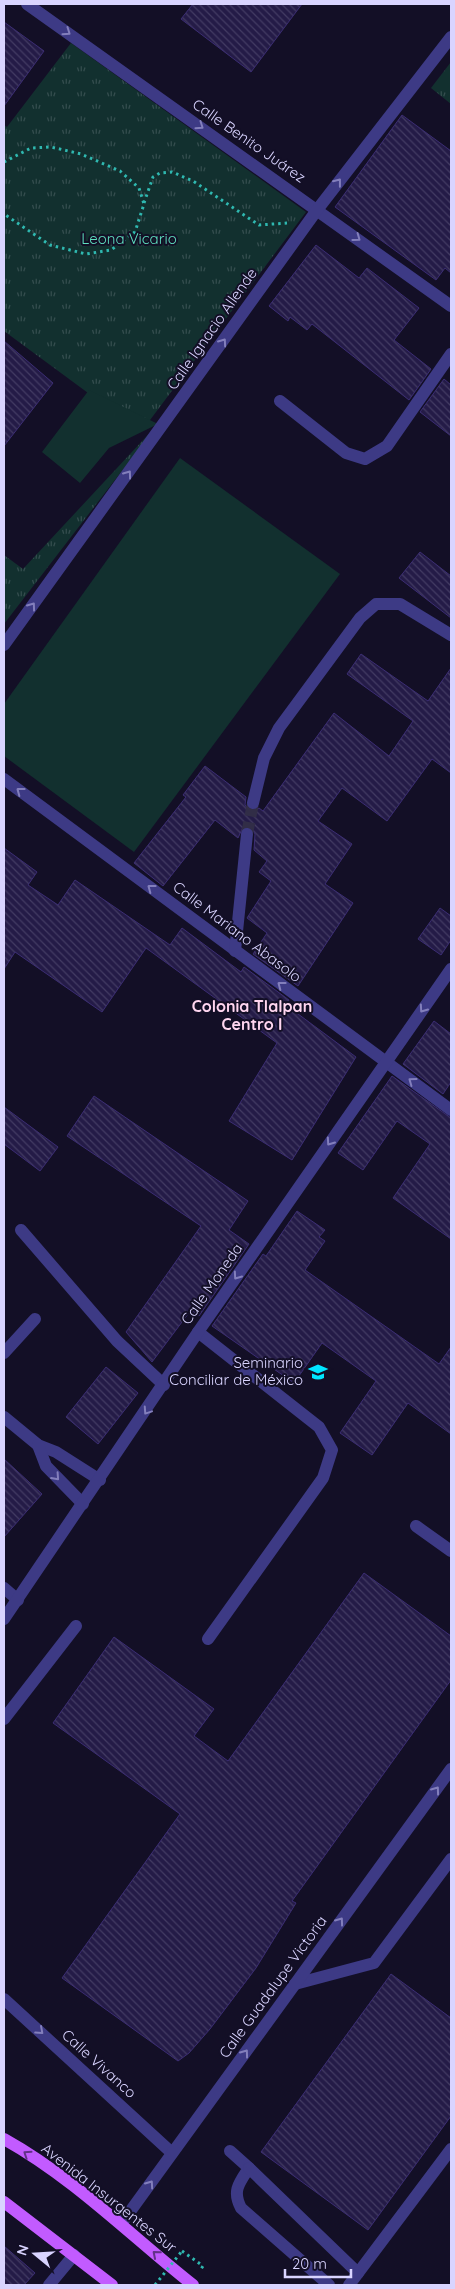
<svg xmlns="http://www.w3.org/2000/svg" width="455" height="2289" viewBox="0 0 455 2289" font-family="Quicksand,sans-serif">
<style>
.grass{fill:url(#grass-tufts)}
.pitch{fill:#12302f}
.building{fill:url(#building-back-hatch);stroke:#3b2d73}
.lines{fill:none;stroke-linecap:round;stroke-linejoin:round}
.minor-tunnel{stroke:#312d47;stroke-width:12;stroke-dasharray:12 6;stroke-linecap:butt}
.path{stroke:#2fb8b0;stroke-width:3;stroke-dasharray:2.5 4;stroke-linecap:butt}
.minor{stroke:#3d3a85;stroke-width:12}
.major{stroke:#c25bff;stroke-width:12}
.path-bridge{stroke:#2fb8b0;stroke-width:3;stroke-dasharray:2.5 4;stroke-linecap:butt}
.oneway{stroke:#837fbc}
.oneway2{stroke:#623188}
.labels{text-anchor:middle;stroke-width:4;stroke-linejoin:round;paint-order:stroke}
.street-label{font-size:15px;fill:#d9d4ff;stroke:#130f26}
.park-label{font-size:15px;fill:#5fe0c0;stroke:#130f26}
.poi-label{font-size:15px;fill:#d9d4ff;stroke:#130f26;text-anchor:end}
.neighbourhood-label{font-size:16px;font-weight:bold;fill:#ffd6f0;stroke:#130f26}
</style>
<defs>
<pattern id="grass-tufts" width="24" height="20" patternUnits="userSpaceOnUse" patternTransform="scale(1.25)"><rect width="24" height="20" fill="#12302f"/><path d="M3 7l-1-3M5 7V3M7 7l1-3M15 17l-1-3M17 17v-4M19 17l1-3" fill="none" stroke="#344d4e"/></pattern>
<pattern id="building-back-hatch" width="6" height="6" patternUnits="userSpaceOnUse" patternTransform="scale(1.25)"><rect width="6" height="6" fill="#241b47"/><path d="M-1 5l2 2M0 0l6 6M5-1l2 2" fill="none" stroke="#433b63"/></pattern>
</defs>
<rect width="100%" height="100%" fill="#130f26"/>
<g class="grass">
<path d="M71,43L306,212L141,432L4,331V125L7,127Z"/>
<path d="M451,62V104L431,88Z"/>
<path d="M158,424L4,624V555L23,569Z"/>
</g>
<g class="pitch">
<path d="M89,390L158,424L109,448L80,483L42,452Z"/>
<path d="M180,458L340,574L134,852L4,756V704Z"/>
</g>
<g class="building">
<path d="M193,4H302L251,72L181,19Z"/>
<path d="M4,22L44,51L4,106Z"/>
<path d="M402,115L451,151V273L445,268L436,280L335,207Z"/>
<path d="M316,245L359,278L367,268L419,308L394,340L431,369L409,400L312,324L307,330L290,317L288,321L269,306Z"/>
<path d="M4,341L53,383L4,446Z"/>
<path d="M444,379L451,385V436L420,412Z"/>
<path d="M420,552L451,576V618L399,578Z"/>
<path d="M361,654L428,701L451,668V773L432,759L387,821L342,788L318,821L352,844L325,884L353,903L298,986L253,954L267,933L247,918L271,881L259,872L267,861L254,850L255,834L252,828L243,827L238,838L215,820L163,886L134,863L186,797L183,795L205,766L246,797L245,805L248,809L255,811L259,808L263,811L334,713L389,756L413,721L347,674Z"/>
<path d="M4,848L37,872L28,885L58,905L75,880L170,945L182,928L241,972L244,967L289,1000L286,1005L356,1057L292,1160L229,1121L277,1043L146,948L102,1012L15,952L4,969Z"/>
<path d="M440,908L451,916V940L441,955L418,939Z"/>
<path d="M434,1021L451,1034V1082L443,1094L403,1064Z"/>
<path d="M392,1076L451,1118V1239L393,1198L430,1144L397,1121L363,1170L338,1153Z"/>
<path d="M94,1096L248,1201L229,1230L249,1244L199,1316L191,1310L152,1362L126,1332L201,1226L67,1136Z"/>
<path d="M4,1107L58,1147L40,1171L4,1144Z"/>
<path d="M297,1211L325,1230L319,1237L325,1241L305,1270L439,1364L451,1347V1434L408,1403L372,1455L340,1433L376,1381L322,1343L294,1383L212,1326L263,1254L266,1256Z"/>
<path d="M106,1367L138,1393L98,1444L66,1417Z"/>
<path d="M4,1459L42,1494L4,1537Z"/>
<path d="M364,1573L451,1636V1680L292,1901L296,1903L256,1968L210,2029L189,2053L178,2061L62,1978L180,1814L53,1723L114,1637L214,1709L194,1736L228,1761Z"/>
<path d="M391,1974L451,2018V2116L368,2230L261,2152Z"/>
<path d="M4,2246L35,2273L24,2285H4Z"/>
</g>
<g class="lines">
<path class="minor-tunnel" d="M247,834L253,803"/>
<g class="path">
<path d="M4,162L31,148L51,147L81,154L120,171L139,188L144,204L135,232L111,250L86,254L50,245L4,214"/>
<path d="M144,203L153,177L160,173L172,172L193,181L259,225L287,223"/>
<path d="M182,2251L203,2266L201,2269"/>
</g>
<g class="minor">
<path d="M27,4L451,306"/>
<path d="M280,401L346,453L365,459L387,446L451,354"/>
<path d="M4,645L317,210L451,37"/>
<path d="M4,779L451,1110"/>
<path d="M253,803L264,758L279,728L360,618L376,604H400L451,635"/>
<path d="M235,951L247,834"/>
<path d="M21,1230L117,1341L164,1385"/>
<path d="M198,1332L319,1427L332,1450L323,1478L208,1639"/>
<path d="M4,1353L35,1319"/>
<path d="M4,1417L38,1445L56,1452L100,1480"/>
<path d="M38,1445L46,1466L83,1504"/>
<path d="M416,1526L451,1551"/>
<path d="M4,1588L18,1600"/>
<path d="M4,1619L198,1332L451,969"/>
<path d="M4,1719L76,1626"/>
<path d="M295,1984L374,1963L451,1859"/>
<path d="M4,1999L172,2153"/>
<path d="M230,2151L249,2168C239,2183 232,2191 241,2208L329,2285"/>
<path d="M249,2168L358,2273"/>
<path d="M121,2224L451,1769"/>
<path d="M49,2285L74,2255"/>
<path d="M349,2285L451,2149"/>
</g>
<g class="major">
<path d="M4,2139C74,2178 131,2236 193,2285"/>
<path d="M4,2202L112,2285"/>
</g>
<path class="path-bridge" d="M155,2285L182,2251"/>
</g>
<defs><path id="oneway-chevron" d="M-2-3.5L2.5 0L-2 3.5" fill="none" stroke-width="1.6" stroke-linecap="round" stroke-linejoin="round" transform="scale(1.25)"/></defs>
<g class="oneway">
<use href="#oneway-chevron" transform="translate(67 32) rotate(35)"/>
<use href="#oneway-chevron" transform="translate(200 126) rotate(35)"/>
<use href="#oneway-chevron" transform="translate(338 182) rotate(-52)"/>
<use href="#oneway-chevron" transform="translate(357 238) rotate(36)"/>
<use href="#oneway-chevron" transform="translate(223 342) rotate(-55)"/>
<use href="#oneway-chevron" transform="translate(128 474) rotate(-54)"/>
<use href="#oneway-chevron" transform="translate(32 606) rotate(-54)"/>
<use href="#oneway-chevron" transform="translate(20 791) rotate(-143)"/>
<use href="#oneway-chevron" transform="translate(151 888) rotate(-143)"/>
<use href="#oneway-chevron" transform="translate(281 985) rotate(-143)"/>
<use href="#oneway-chevron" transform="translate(423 1009) rotate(125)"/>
<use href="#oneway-chevron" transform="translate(412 1081) rotate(-144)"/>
<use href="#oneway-chevron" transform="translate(330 1142) rotate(125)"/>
<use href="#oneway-chevron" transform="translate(237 1276) rotate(125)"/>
<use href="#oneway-chevron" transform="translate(147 1411) rotate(124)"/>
<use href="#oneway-chevron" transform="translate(56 1477) rotate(48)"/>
<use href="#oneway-chevron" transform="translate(436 1790) rotate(-54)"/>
<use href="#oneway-chevron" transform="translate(340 1921) rotate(-54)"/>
<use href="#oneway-chevron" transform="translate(40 2031) rotate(42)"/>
<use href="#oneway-chevron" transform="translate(245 2053) rotate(-54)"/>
<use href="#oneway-chevron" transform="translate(150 2184) rotate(-55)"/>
</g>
<g class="oneway2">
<use href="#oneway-chevron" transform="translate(27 2154) rotate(-146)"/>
<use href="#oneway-chevron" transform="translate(156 2254) rotate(-139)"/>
</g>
<defs>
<g id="school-bare" transform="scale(1.5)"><path d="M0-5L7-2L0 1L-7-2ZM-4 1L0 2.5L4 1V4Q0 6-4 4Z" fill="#00e5ff" stroke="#130f26" stroke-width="2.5" paint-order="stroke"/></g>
</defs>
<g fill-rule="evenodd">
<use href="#school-bare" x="318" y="1372"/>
</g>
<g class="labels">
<g class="street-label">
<text transform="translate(249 141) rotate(35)" y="5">Calle Benito Juárez</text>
<text transform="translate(212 329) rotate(-55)" y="5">Calle Ignacio Allende</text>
<text transform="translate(237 932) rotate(37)" y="5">Calle Mariano Abasolo</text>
<text transform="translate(212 1284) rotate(-55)" y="5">Calle Moneda</text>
<text transform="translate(273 1987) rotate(-54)" y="5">Calle Guadalupe Victoria</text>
<text transform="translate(99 2064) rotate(42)" y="5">Calle Vivanco</text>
<text transform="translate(109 2198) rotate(38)" y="5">Avenida Insurgentes Sur</text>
</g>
<g class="park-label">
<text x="129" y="244">Leona Vicario</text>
</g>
<g class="poi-label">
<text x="303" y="1368">Seminario<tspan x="303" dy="17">Conciliar de México</tspan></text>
</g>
<g class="neighbourhood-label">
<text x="252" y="1012">Colonia Tlalpan<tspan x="252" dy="18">Centro I</tspan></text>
</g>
</g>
<rect width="455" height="2289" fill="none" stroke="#d9d4ff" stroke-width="10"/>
<g transform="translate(35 2254) rotate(288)" stroke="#130f26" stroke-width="4" paint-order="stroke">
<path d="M0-4L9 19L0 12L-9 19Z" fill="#d9d4ff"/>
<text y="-8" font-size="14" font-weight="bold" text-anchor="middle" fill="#d9d4ff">N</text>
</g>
<path d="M285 2269v8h66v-8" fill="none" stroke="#d9d4ff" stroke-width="2.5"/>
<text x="292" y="2269" font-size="15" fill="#d9d4ff" stroke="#130f26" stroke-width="4" paint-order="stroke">20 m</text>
</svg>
